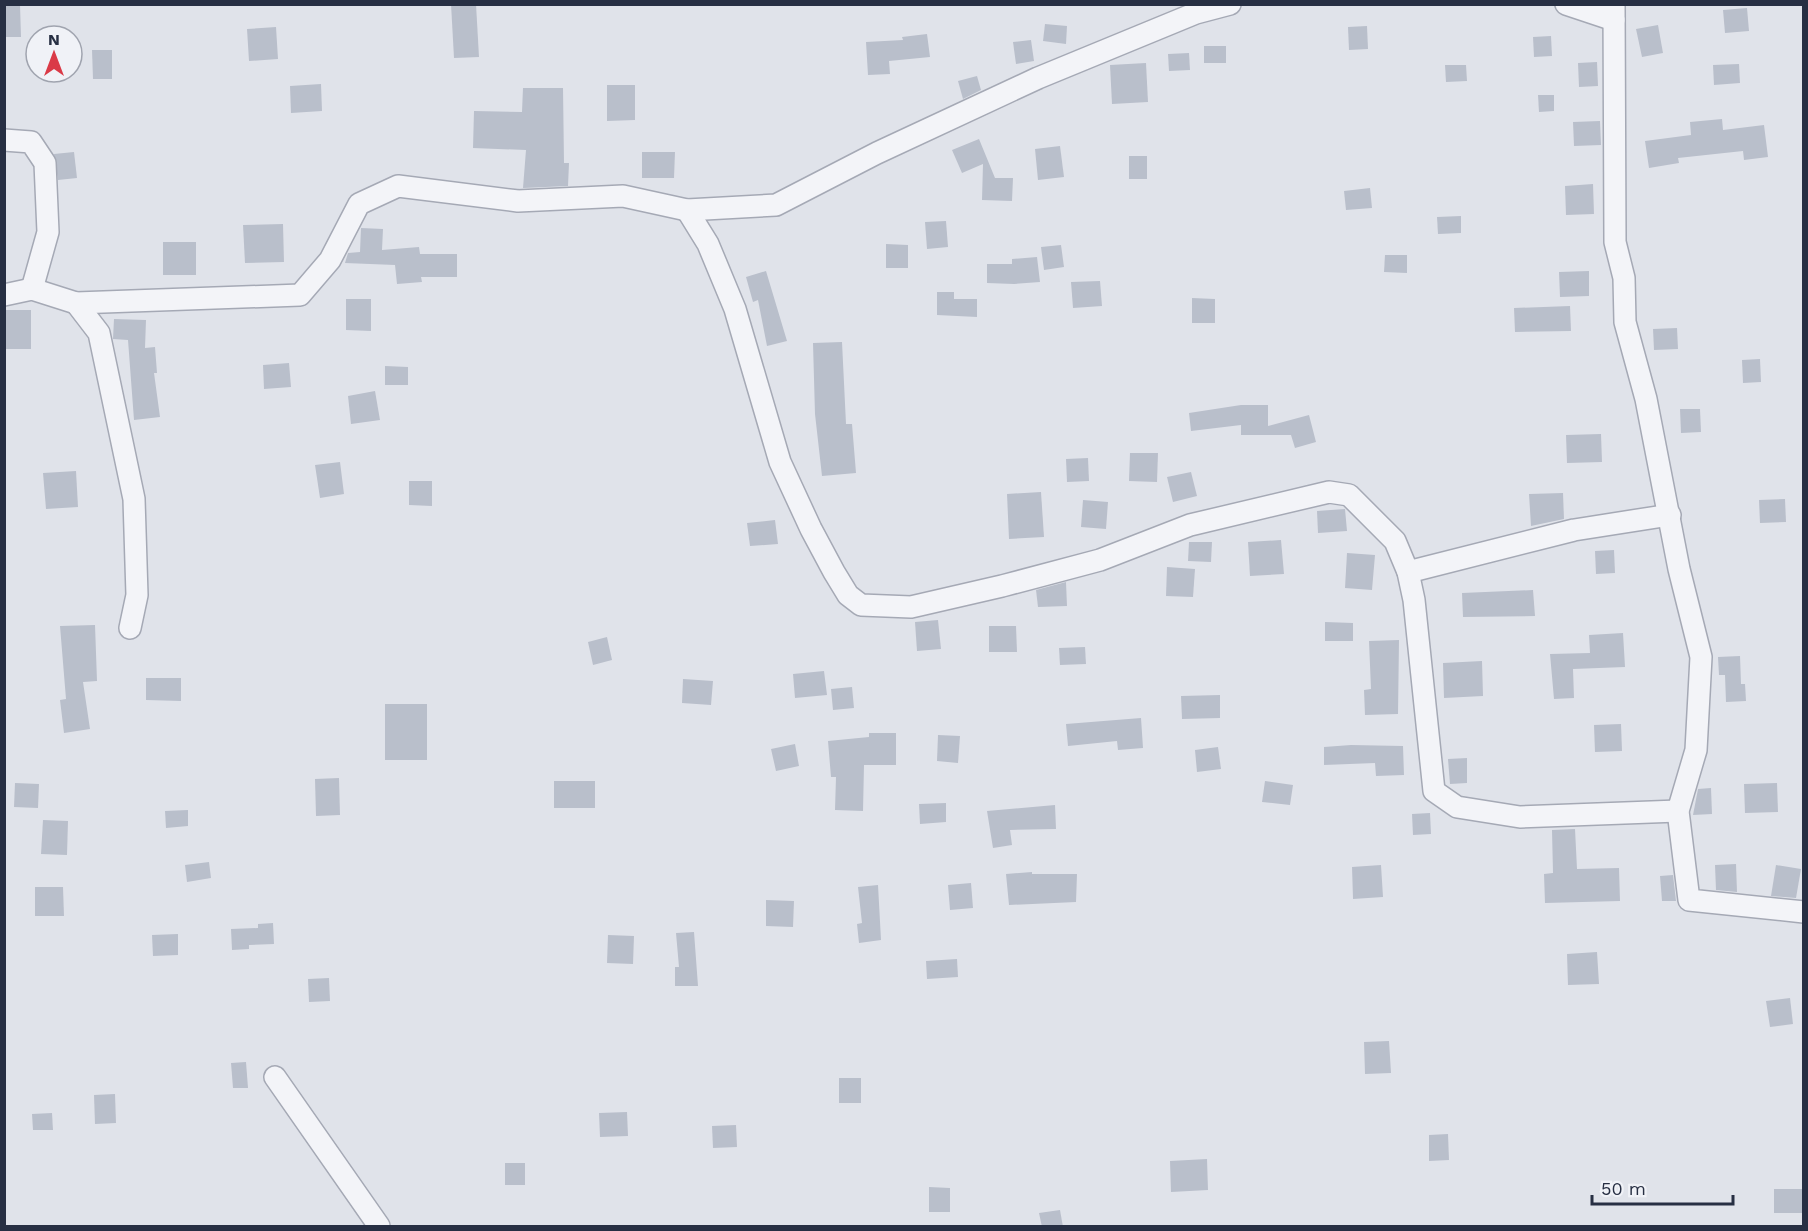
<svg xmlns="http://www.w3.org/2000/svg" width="1808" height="1231" viewBox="0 0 1808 1231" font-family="'Work Sans',sans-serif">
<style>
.building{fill:#b9bfcb}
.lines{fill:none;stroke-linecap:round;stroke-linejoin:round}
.street-casing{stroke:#a5a9b5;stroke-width:24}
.street{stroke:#f3f4f8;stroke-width:21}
</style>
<rect width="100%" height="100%" fill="#e0e3ea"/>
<g class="building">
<path d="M4,4H20L21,37H4Z"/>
<path d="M451,4H476L479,57L454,58Z"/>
<path d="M1747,8L1749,31L1725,33L1723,10Z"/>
<path d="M1045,24L1067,26L1066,44L1043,41Z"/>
<path d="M1658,25L1663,53L1642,57L1636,29Z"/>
<path d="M1367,26L1368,49L1349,50L1348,27Z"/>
<path d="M276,27L278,59L249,61L247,29Z"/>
<path d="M927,34L930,57L889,61L890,74L868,75L866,42L903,40L902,37Z"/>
<path d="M1551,36L1552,56L1534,57L1533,37Z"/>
<path d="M1031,40L1034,61L1016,64L1013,42Z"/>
<rect x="1204" y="46" width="22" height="17"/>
<path d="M92,50H112V79H93Z"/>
<path d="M1189,53L1190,70L1169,71L1168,54Z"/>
<path d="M1597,62L1598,86L1579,87L1578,63Z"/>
<path d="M1146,63L1148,102L1112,104L1110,65Z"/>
<path d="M1739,64L1740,83L1714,85L1713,65Z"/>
<path d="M1445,65H1466L1467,81L1446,82Z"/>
<path d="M977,76L981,90L963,99L958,81Z"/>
<path d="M321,84L322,111L291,113L290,86Z"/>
<path d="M607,85H635V120L607,121Z"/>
<path d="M523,88H563L564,163H569L568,186L523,188L526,150L473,148L474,111L522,112Z"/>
<path d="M1538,95H1554V111L1539,112Z"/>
<path d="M1722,119L1723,130L1764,125L1768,157L1744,160L1743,151L1678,158L1679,163L1649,168L1645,141L1691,135L1690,122Z"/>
<path d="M1600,121L1601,145L1574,146L1573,122Z"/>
<path d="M979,139L995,178H1013L1012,201L982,200L983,164L962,173L952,150Z"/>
<path d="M1060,146L1064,177L1038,180L1035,149Z"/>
<path d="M74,152L77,178L58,180L54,154Z"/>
<path d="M642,152H675L674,178H642Z"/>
<rect x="1129" y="156" width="18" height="23"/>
<path d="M1593,184L1594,214L1566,215L1565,186Z"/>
<path d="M1370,188L1372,208L1346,210L1344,191Z"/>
<path d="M1461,216V233L1438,234L1437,217Z"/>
<path d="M946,221L948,247L927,249L925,222Z"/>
<path d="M283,224L284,262L245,263L243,225Z"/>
<path d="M361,228L383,229L382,250L419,247L420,254H457V277H421L422,282L397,284L395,265L345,263L348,253L360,252Z"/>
<rect x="163" y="242" width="33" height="33"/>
<path d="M886,244L908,245V268H886Z"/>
<path d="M1061,245L1064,267L1044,270L1041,247Z"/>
<path d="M1385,255H1407V273L1384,272Z"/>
<path d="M1037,257L1040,282L1014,284L987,283V264H1012V259Z"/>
<path d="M766,271L787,341L767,346L758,300L753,302L746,277Z"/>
<path d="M1589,271V296L1560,297L1559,272Z"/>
<path d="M1100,281L1102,306L1073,308L1071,282Z"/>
<path d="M937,292H954V299H977V317L937,315Z"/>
<path d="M1192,298L1215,299V323H1192Z"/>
<path d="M346,299H371V331L346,330Z"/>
<path d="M1570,306L1571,331L1515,332L1514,308Z"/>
<rect x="4" y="310" width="27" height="39"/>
<path d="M114,319L146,320L145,348L155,347L157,373H154L160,417L134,420L128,340L113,339Z"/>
<path d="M1677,328L1678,349L1654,350L1653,329Z"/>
<path d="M842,342L846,424H852L856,473L822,476L815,414L813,343Z"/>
<path d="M1760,359L1761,382L1743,383L1742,360Z"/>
<path d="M289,363L291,387L264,389L263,365Z"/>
<path d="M385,366L408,367V385H385Z"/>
<path d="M375,391L380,420L351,424L348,396Z"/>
<path d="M1241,405H1268V426L1309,415L1316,442L1295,448L1291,435H1241V425L1191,431L1189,413Z"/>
<path d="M1680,409H1700L1701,432L1681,433Z"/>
<path d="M1601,434L1602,462L1567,463L1566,435Z"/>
<path d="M1130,453H1158L1157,482L1129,481Z"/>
<path d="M1088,458L1089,481L1067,482L1066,459Z"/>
<path d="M340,462L344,494L320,498L315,465Z"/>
<path d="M76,471L78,507L46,509L43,473Z"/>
<path d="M1191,472L1197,496L1173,502L1167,477Z"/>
<path d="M409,481H432V506L409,505Z"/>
<path d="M1041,492L1044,537L1009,539L1007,494Z"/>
<path d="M1563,493L1564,519L1531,526L1529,494Z"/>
<path d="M1785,499L1786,522L1760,523L1759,500Z"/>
<path d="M1083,500L1108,502L1106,529L1081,527Z"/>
<path d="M1345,509L1347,531L1318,533L1317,511Z"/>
<path d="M775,520L778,544L750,546L747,523Z"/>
<path d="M1281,540L1284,574L1250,576L1248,542Z"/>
<path d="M1189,542H1212L1211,562L1188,561Z"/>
<path d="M1614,550L1615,573L1596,574L1595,551Z"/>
<path d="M1347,553L1375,555L1372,590L1345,588Z"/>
<path d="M1167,567L1195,569L1193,597L1166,596Z"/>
<path d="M1066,582L1067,606L1038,607L1036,590Z"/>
<path d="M1533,590L1535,616L1463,617L1462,593Z"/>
<path d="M938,620L941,649L917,651L915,622Z"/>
<path d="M1325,622L1353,623V641H1325Z"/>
<path d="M95,625L97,681L83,682L90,729L64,733L60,700L66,699L60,626Z"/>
<path d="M989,626H1016L1017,652H989Z"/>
<path d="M1623,633L1625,667L1573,669L1574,698L1554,699L1550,654L1590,653L1589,635Z"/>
<path d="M607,637L612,660L593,665L588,642Z"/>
<path d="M1399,640L1398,714L1365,715L1364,690L1371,689L1369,641Z"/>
<path d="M1085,647L1086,664L1060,665L1059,648Z"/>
<path d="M1740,656L1741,684H1745L1746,701L1726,702L1725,675H1719L1718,657Z"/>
<path d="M1482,661L1483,696L1444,698L1443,663Z"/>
<path d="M824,671L827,695L795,698L793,674Z"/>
<path d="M146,678H181V701L146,700Z"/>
<path d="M683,679L713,681L711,705L682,703Z"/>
<path d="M852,687L854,708L833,710L831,689Z"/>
<path d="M1220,695V718L1182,719L1181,696Z"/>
<rect x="385" y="704" width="42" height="56"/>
<path d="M1141,718L1143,748L1118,750L1117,741L1068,746L1066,724Z"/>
<path d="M1621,724L1622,751L1595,752L1594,725Z"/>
<path d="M869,733H896V765H864L863,811L835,810L836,777H831L828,741L869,737Z"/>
<path d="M938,735L960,736L958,763L937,761Z"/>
<path d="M795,744L799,766L776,771L771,749Z"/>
<path d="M1351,745L1403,746L1404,775L1376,776L1375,763L1324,765V747Z"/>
<path d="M1218,747L1221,769L1197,772L1195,750Z"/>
<path d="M1467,758V783L1450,784L1448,759Z"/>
<path d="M339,778L340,815L316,816L315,779Z"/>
<rect x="554" y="781" width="41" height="27"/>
<path d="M1265,781L1293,785L1290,805L1262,802Z"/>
<path d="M15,783L39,784L38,808L14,807Z"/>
<path d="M1777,783L1778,812L1745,813L1744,784Z"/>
<path d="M1711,788L1712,814L1693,815L1698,789Z"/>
<path d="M946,803V822L920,824L919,804Z"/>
<path d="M1055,805L1056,829L1010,830L1012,845L993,848L987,811Z"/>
<path d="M188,810V826L166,828L165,811Z"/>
<path d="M1430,813L1431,834L1413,835L1412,814Z"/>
<path d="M43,820L68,821L67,855L41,854Z"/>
<path d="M1575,829L1577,869L1619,868L1620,901L1545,903L1544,874L1553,873L1552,830Z"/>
<path d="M209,862L211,878L187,882L185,865Z"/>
<path d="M1736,864L1737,892L1716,890L1715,865Z"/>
<path d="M1381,865L1383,897L1353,899L1352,867Z"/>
<path d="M1776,865L1801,869L1796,898L1771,896Z"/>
<path d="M1032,872V874H1077L1076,902L1009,905L1006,874Z"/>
<path d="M1673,875L1676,901H1662L1660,876Z"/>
<path d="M971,883L973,908L950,910L948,885Z"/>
<path d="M878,885L881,940L859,943L857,924L862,923L858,887Z"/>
<path d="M35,887H63L64,916H35Z"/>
<path d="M766,900L794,901L793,927L766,926Z"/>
<path d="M273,923L274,944L249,945V949L232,950L231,929L258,928V924Z"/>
<path d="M694,932L698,986H675V967H679L676,933Z"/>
<path d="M178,934V955L153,956L152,935Z"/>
<path d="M608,935L634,936L633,964L607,963Z"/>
<path d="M1597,952L1599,984L1568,985L1567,954Z"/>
<path d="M957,959L958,977L927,979L926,961Z"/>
<path d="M329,978L330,1001L309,1002L308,979Z"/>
<path d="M1790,998L1793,1024L1770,1027L1766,1001Z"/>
<path d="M1389,1041L1391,1073L1365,1074L1364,1042Z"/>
<path d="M246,1062L248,1088H233L231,1063Z"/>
<rect x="839" y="1078" width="22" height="25"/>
<path d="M115,1094L116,1123L95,1124L94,1095Z"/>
<path d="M627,1112L628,1136L600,1137L599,1113Z"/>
<path d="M52,1113L53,1130H33L32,1114Z"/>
<path d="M736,1125L737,1147L713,1148L712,1126Z"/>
<path d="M1448,1134L1449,1160L1429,1161V1135Z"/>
<path d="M1207,1159L1208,1190L1171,1192L1170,1161Z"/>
<rect x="505" y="1163" width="20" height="22"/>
<path d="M929,1187L950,1188V1212H929Z"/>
<rect x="1774" y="1189" width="29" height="24"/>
<path d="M1060,1210L1063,1227H1042L1039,1213Z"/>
</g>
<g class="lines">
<g class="street-casing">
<g id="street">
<path d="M1566,4L1614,20"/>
<path d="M1614,4L1615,242L1624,278L1625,322L1646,399L1679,569L1701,657L1696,750L1678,811L1689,900L1804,912"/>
<path d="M4,140L31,142L45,163L48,232L32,289"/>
<path d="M687,210L708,244L735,309L780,462L811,529L834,572L848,595L861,605L911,607L1002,586L1100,560L1190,525L1329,492L1349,495L1395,541L1408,572L1414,600L1434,791L1457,807L1520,817L1678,811"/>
<path d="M4,295L32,289L76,303L300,295L330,260L359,204L398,186L518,201L623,196L687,210L776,205L877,153L1038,78L1196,13L1230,4"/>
<path d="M76,303L99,333L134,499L137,595L130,628"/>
<path d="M1408,572L1574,530L1670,515"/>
<path d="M275,1077L379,1226"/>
</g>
</g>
<use href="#street" class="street"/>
</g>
<rect width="1808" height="1231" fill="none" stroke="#272f43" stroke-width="12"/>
<g transform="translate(54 54)"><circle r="28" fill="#f0f2f7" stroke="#a0a4af" stroke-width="1.5"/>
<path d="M0-4.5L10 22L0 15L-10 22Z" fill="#da3a47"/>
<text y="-9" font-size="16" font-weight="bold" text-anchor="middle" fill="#272f43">N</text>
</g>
<path d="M1592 1195v9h141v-9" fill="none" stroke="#272f43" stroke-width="3"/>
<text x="1601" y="1195" font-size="18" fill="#272f43" stroke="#f0f2f7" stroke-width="4.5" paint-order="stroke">50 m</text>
</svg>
